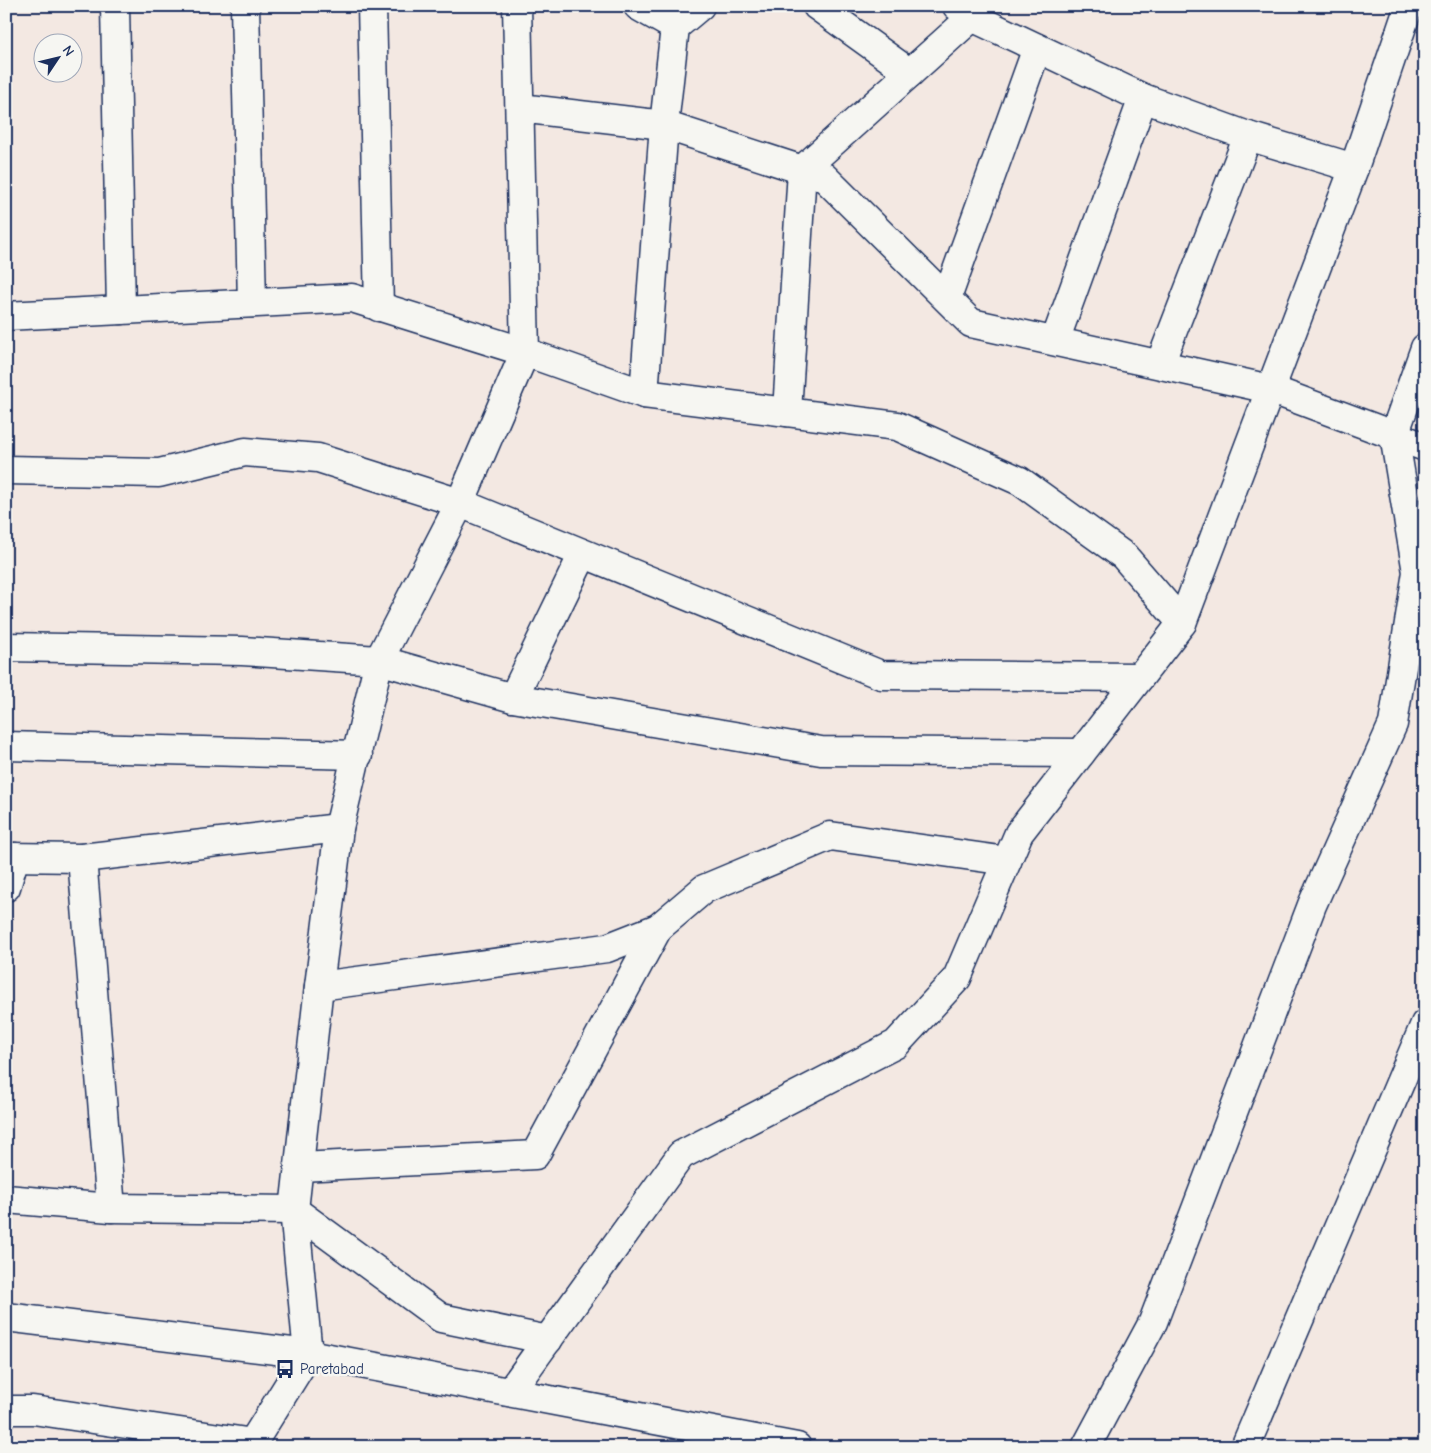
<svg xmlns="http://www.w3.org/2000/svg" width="1431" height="1453" viewBox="0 0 1431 1453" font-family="'Comic Neue',sans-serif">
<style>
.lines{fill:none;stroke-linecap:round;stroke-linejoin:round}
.minor-casing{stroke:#1b2f5e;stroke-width:31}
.minor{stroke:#f6f6f2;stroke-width:28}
.labels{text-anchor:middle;stroke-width:5;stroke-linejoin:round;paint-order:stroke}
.poi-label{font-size:15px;fill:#1b2f5e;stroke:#f6f6f2;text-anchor:start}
</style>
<rect width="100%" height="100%" fill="#f3e8e2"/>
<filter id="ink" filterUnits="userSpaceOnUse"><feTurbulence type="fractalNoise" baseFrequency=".02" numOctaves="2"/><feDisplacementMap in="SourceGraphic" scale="10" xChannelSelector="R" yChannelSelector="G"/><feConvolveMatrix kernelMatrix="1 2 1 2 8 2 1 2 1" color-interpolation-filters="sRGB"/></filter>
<g filter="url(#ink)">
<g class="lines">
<g class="minor-casing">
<g id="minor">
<path d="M115,6L121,310"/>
<path d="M245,6L252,303"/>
<path d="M372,6L379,307"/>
<path d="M638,6L675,27"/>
<path d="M700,6L675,27L664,125L644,394L897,426L1020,481L1124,556L1182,623"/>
<path d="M817,6L910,73"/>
<path d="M957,6L972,17L1143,98L1248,136L1160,364"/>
<path d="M520,108L664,125L824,177L971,323L1270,389L1425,447"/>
<path d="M1248,136L1354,168"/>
<path d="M947,298L1037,48"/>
<path d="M6,316L352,298L525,352L644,394"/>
<path d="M1055,341L1143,98"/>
<path d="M787,412L802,170L972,17"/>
<path d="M6,470L159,473L245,452L318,458L460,503L881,675L1140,677"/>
<path d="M6,647L242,651L379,660L513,698L821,751L1081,753"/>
<path d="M513,698L583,554"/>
<path d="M6,746L358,755"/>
<path d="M6,857L82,858L339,828"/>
<path d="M82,858L111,1208"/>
<path d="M6,887L15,857"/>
<path d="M319,986L607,948L658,928L704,889L830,836L1007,861"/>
<path d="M300,1167L535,1155L658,928"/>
<path d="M6,1199L111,1208L294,1210L441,1318L548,1340"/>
<path d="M6,1317L308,1354L797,1447"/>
<path d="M510,1392L681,1155L896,1044L957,978L1019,833L1182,623L1354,168L1409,6"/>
<path d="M6,1410H33L253,1443"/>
<path d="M250,1447L308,1354L294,1210L319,986L339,828L379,660L460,503L525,352L517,6"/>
<path d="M1086,1447L1153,1322L1312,905L1393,724L1417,572L1394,435L1425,348"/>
<path d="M1245,1447L1425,1024"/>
</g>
</g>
<use href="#minor" class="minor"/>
</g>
</g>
<defs>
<g id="bus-bare" transform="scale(1.5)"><path d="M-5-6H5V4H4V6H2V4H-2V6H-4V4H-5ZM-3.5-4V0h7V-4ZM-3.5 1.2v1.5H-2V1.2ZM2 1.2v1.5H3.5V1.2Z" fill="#1b2f5e" stroke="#f6f6f2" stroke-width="2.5" paint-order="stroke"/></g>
</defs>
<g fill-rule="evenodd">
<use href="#bus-bare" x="285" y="1369"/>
</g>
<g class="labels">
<g class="poi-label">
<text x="300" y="1374">Paretabad</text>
</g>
</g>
<rect width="1431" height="1453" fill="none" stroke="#f6f6f2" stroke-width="25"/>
<rect x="12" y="12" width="1406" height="1428" fill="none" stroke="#1b2f5e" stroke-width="2" filter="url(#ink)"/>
<g transform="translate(58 58) rotate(55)"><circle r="24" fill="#f6f6f2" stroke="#9ea6b7"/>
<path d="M0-4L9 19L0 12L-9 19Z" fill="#1b2f5e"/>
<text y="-8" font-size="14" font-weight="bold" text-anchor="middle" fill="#1b2f5e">N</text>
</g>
</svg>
